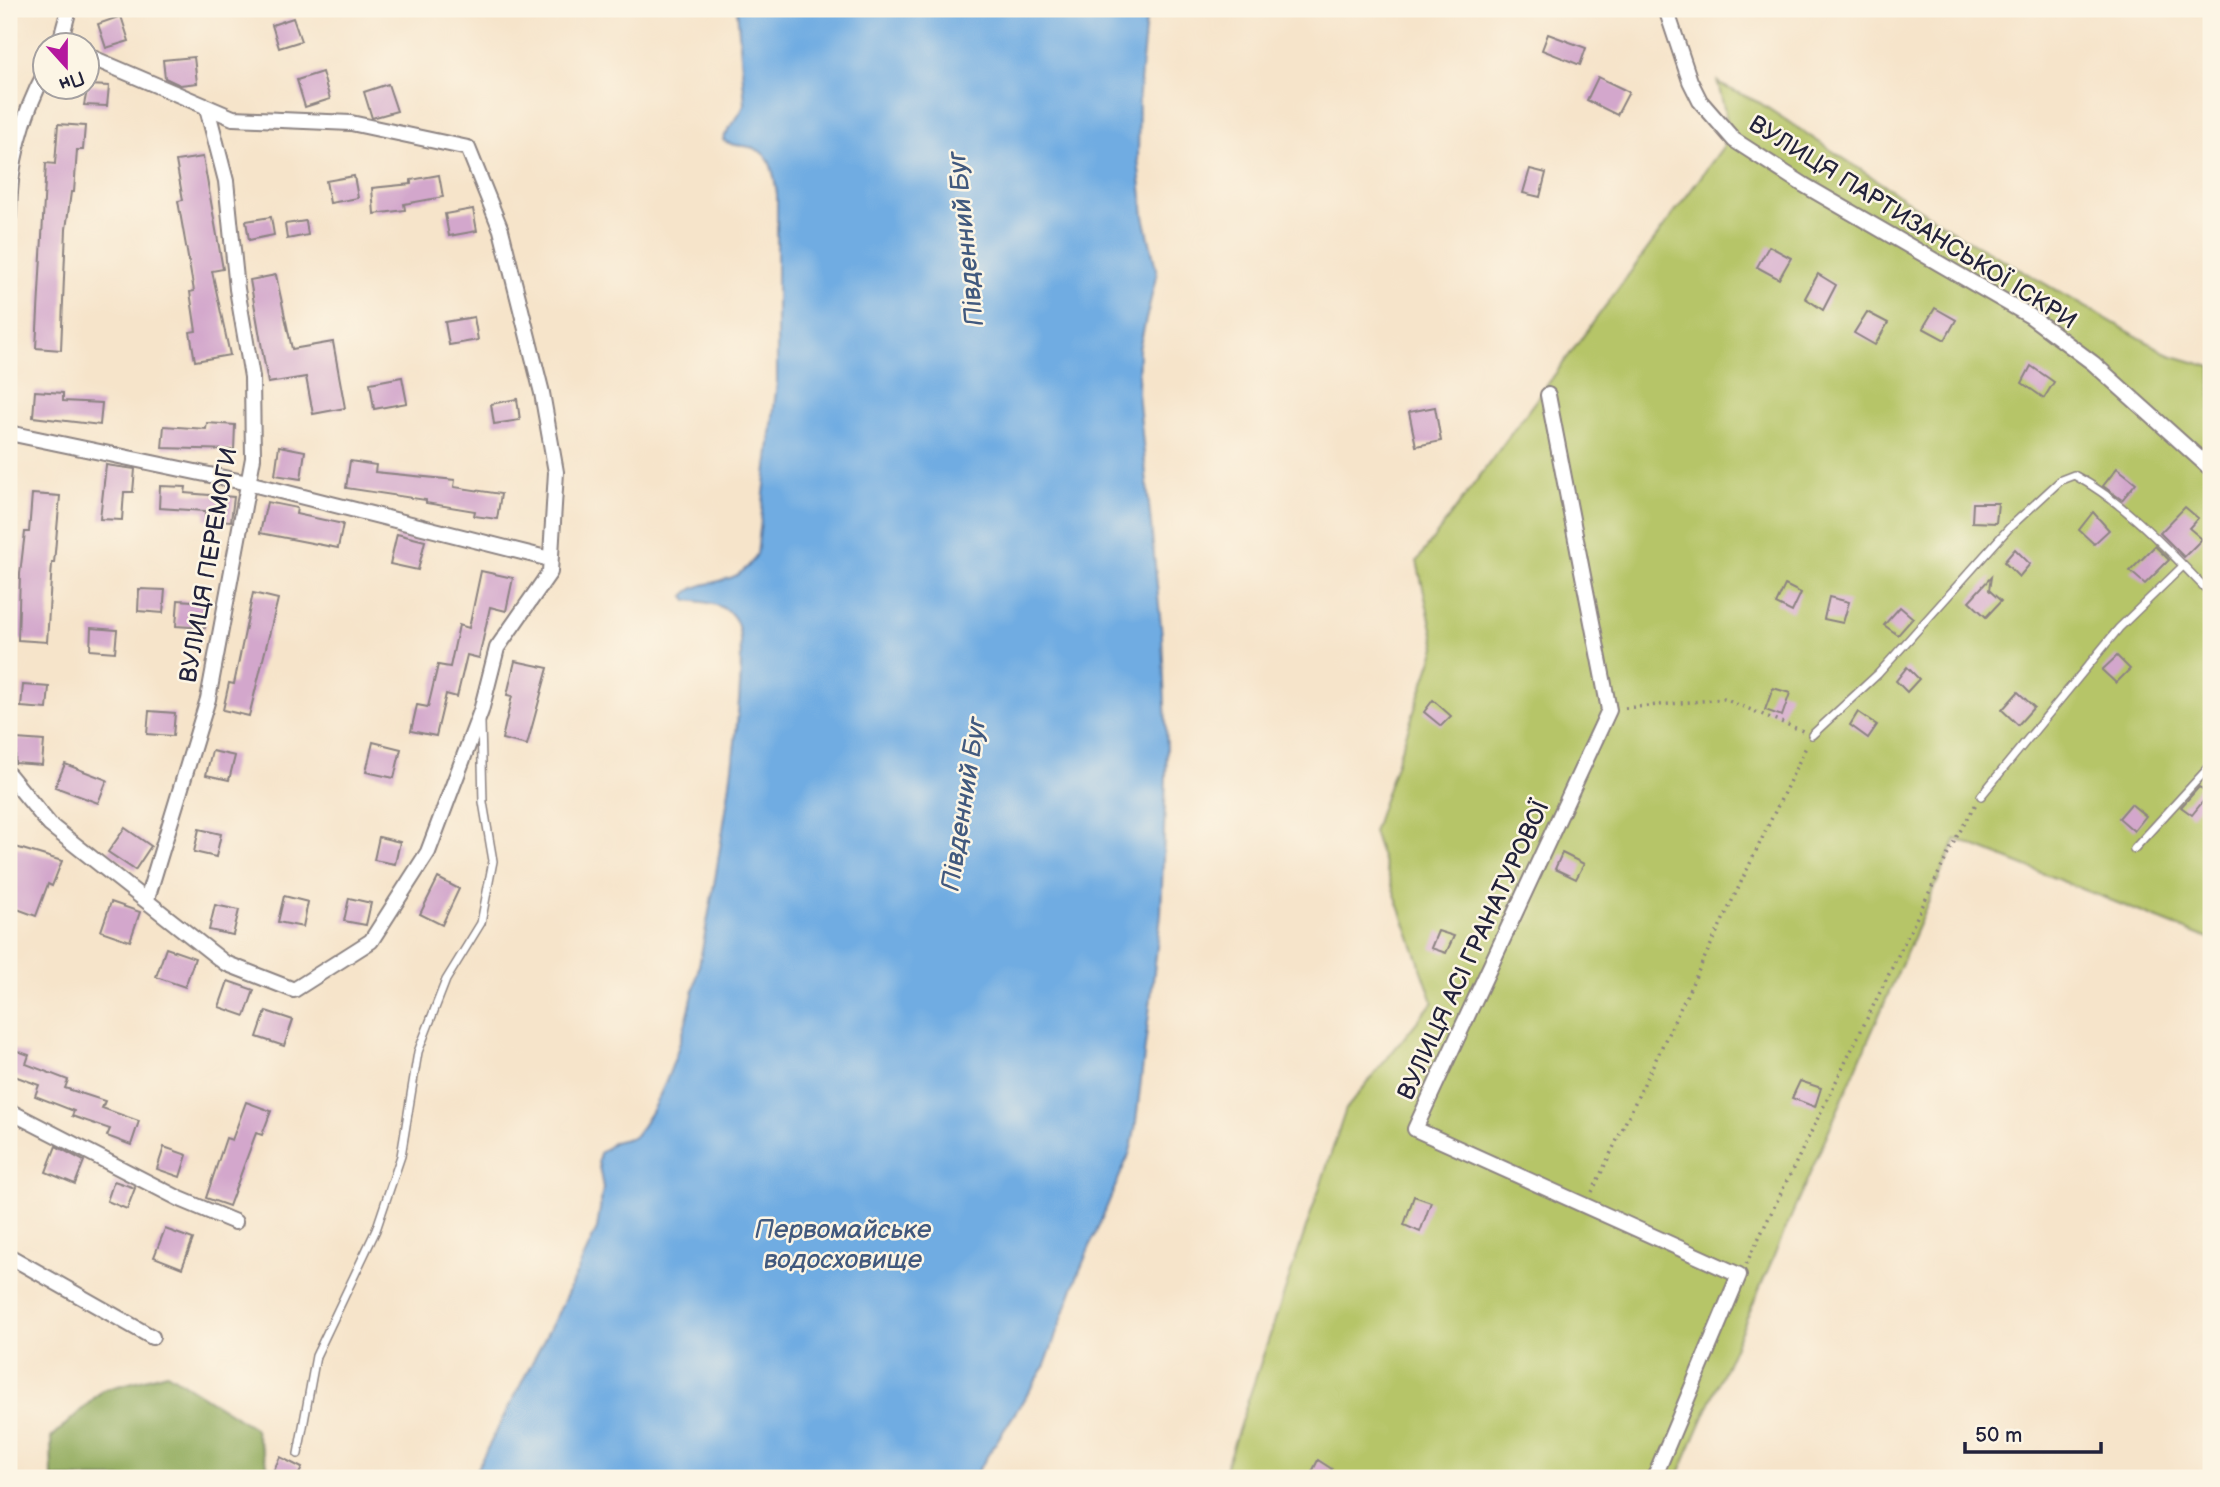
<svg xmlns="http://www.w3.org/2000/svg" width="2220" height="1487" viewBox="0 0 2220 1487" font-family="'Balsamiq Sans',sans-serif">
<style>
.green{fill:#b6c567;stroke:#6c7451;stroke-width:2}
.forest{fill:#90aa5c;stroke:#59664c;stroke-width:2}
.water{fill:#70ace2;stroke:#49678e;stroke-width:2}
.building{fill:#d3a7cc}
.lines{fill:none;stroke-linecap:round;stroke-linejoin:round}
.service-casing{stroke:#8c8382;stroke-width:10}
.minor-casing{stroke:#8c8382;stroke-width:18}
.path{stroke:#8c8382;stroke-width:3.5;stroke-dasharray:2 5;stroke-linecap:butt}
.service{stroke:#fff;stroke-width:7}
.minor{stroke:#fff;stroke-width:14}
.labels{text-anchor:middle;stroke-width:5;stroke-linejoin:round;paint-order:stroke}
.street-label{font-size:24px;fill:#22223b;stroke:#fcf5e5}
.water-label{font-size:26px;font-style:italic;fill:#41597e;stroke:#fcf5e5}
</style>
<rect width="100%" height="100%" fill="#fcf5e5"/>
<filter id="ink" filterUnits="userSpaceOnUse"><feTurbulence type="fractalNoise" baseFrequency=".0143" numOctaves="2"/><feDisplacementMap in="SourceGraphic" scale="14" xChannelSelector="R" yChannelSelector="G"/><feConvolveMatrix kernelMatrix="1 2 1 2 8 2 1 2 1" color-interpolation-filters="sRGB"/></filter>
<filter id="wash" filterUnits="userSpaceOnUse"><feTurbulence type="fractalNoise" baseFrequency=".00686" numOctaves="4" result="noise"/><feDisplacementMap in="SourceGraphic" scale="28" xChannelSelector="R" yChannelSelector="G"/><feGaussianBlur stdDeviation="1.57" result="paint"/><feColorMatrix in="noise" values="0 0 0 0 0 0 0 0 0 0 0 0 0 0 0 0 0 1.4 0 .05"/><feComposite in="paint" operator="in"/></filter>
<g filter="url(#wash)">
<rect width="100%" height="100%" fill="#f6e4ca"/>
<path class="green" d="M1717,80L1721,85L1760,103L1959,235L2170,355L2211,367V940L1956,839L1677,1478H1222L1346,1109L1433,1002L1373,832L1436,647L1417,561L1731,136Z"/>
<path class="forest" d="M167,1373L254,1428L272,1478H52L51,1438L103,1390Z"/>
<path class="water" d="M737,9H1147L1139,93L1138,159L1144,216L1157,273L1139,349L1138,393L1162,636L1167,749L1161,914L1135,1130L1130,1152L1077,1277L1044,1368L973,1478H472L560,1309L597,1229L603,1188L598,1161L600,1153L614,1142L634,1137C660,1105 675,1061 686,1022C702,966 759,657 735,619C725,603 704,602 687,600L684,596C702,575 737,591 757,554L777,382V194C773,170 772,150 745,146C736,145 730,145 723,140C729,125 740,118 745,103Z"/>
<g id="blocks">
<g class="building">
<path d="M121,16L129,41L106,48L98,24Z"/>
<path d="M293,18L301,41L279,48L272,25Z"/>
<path d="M1548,34L1586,48L1580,65L1542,50Z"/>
<path d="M194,57L197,83L180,85L165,78L163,60Z"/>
<path d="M322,72L330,99L305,107L297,80Z"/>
<path d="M1598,77L1629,92L1617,115L1587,100Z"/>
<path d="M388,84L397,111L372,118L364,92Z"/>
<path d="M88,85L109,86L107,106L84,105Z"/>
<path d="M58,124L85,126L83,150H77L74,192H71L66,229L61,350L36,348L46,163L55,164Z"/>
<path d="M203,157L223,269L212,271L230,355L195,361L190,332L196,331L190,292L194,291L178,201L183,200L176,161Z"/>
<path d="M1530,169L1546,173L1540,197L1523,193Z"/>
<path d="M439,175L443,197L404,204L405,210L374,214L372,188L411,184V180Z"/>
<path d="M354,176L358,198L330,203L326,181Z"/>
<path d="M473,209L477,231L449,236L445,214Z"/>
<path d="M271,217L274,235L249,240L246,221Z"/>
<path d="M306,221L308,235L287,239L285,224Z"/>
<path d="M1769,246L1791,258L1779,279L1757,267Z"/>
<path d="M1818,274L1836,285L1823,310L1805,298Z"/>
<path d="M276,275L292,349L333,342L345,408L313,414L306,377L268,383L250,280Z"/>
<path d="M1935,308L1956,320L1945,340L1923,328Z"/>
<path d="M1867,312L1888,323L1875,345L1854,333Z"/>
<path d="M474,317L478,340L449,345L445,322Z"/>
<path d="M2031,366L2054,382L2044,398L2022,383Z"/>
<path d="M402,377L407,403L374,409L370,383Z"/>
<path d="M35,391L63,393V401L102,403L100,425L33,417Z"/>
<path d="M517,399L520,420L494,424L491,404Z"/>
<path d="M1435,407L1441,441L1416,446L1409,412Z"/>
<path d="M207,423L235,425L234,450L162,448L164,426L206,429Z"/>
<path d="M279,446L305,451L301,479L275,475Z"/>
<path d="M350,461L376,465L375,472L455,480L454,487L501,494L497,519L474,516L475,511L426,503V500L346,488Z"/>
<path d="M106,465L135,469L133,492H124L122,520L100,519Z"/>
<path d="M2117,468L2136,483L2122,500L2103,486Z"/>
<path d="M160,486L186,487L185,493L234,497L231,521L205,519V511L159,508Z"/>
<path d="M32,494L60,496L54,563H52L47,642L18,640L20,574L25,532H29Z"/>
<path d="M267,502L297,508L296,514L343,524L338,548L260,533Z"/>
<path d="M1973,503H1998L1996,523L1972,522Z"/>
<path d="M2185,507L2198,518L2189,528L2202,539L2184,557L2160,533Z"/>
<path d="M2093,512L2109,530L2094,544L2079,530Z"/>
<path d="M397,534L425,541L418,570L390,564Z"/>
<path d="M2155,546L2169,560L2145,584L2130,571Z"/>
<path d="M2015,549L2030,564L2019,577L2004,562Z"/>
<path d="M481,571L513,578L506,611L490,607L479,658L467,655L457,697L446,694L436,736L411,731L417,705L428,707L438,665L450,667L459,625L469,628Z"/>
<path d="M1991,577L1989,590L2001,601L1986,617L1969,601Z"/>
<path d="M1785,585L1801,593L1792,612L1776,604Z"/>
<path d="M139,589L165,590L163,613L138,611Z"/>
<path d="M253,593L278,599L249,716L223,710L229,683L234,684Z"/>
<path d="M1829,597L1849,602L1843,623L1824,619Z"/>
<path d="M178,600L207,602L205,628L176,626Z"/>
<path d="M1900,607L1913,618L1898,635L1884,625Z"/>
<path d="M91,628L117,630L115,652L90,650Z"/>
<path d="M2117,656L2130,669L2116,683L2102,670Z"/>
<path d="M515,661L548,668L527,745L502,739L512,696L507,695Z"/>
<path d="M1907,667L1919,679L1907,692L1896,681Z"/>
<path d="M23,685L49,687L47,709L21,707Z"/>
<path d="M1773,688L1790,693L1782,716L1765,710Z"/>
<path d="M2018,692L2034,707L2018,725L2002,710Z"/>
<path d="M1433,700L1451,716L1441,726L1424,712Z"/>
<path d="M149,711L175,713L173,736L147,734Z"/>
<path d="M1858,712L1877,725L1868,738L1850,725Z"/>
<path d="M16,739L44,741L42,765L15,763Z"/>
<path d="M373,742L401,749L394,778L366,772Z"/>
<path d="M212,751L235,756L229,780L206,775Z"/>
<path d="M65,764L107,780L98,803L55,787Z"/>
<path d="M2199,787L2208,795L2192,815L2181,807Z"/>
<path d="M2131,804L2146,816L2134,831L2119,818Z"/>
<path d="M125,828L151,846L135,870L108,852Z"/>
<path d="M199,829L221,834L216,857L194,852Z"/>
<path d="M379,837L400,842L395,864L374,860Z"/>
<path d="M9,845L62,861L52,886L48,884L36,916L9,906Z"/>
<path d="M1562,853L1584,864L1576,879L1555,869Z"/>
<path d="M438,878L459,889L442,925L420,914Z"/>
<path d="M284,896L308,902L303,927L278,922Z"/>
<path d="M349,898L371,903L366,925L344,921Z"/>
<path d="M111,902L140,912L130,941L101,931Z"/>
<path d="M215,905L239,910L233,935L209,930Z"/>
<path d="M1438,931L1454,936L1446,953L1431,948Z"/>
<path d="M166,948L195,958L185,987L156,977Z"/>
<path d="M228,981L254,990L245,1016L219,1007Z"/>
<path d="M266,1011L293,1020L284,1046L257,1037Z"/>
<path d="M9,1048L29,1055L26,1064L68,1080L65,1088L105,1101L102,1108L139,1121L131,1145L107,1136L110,1129L72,1116L74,1111L35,1096L39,1085L9,1074Z"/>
<path d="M1800,1081L1821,1088L1815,1107L1792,1098Z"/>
<path d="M246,1102L271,1111L262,1135L256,1133L229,1206L206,1198L226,1138L232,1140Z"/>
<path d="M56,1146L84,1161L75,1184L46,1172Z"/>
<path d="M164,1147L187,1155L180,1177L157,1169Z"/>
<path d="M114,1181L135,1188L127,1209L107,1201Z"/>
<path d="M1414,1196L1431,1202L1420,1232L1404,1225Z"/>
<path d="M165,1229L193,1239L182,1268L154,1257Z"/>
<path d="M280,1457L302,1468L297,1478H270Z"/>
<path d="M1318,1460L1332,1469L1327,1478H1309Z"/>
</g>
</g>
</g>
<g filter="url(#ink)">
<use href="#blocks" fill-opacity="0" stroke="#8c8382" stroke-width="2"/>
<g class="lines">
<g class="service-casing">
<g id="service">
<path d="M1812,735L1878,674L2009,528L2061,480L2074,475C2126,503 2170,552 2211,594"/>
<path d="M1981,796L2119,628L2183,566"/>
<path d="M2134,849L2211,765"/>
<path d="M298,1454L316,1356L376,1230L401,1156L418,1052L446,980L481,923L493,861L483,802L481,723"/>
</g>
</g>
<g class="minor-casing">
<g id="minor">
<path d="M1666,9L1690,81L1700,101L1734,140L1804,185L2030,316L2093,363L2211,469"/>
<path d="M59,46L69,9"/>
<path d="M9,216C9,164 21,117 46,71"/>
<path d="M1548,395L1609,710L1415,1129L1739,1275L1654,1478"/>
<path d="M9,433L248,483L550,559"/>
<path d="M9,775L50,825L225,963L294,990L371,941L428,852L481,711L497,648L550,572L556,472L542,393L501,230L468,148L351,123L233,118L88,56"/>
<path d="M147,899L208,699L253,458L252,377L237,289L226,181L207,108"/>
<path d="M9,1111L180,1199L235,1222"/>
<path d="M9,1256L152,1337"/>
</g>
</g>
<g class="path">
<path d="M1625,708L1724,699L1803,731"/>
<path d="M1592,1192L1807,745"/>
<path d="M1746,1264L1956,838L1976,804"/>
</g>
<use href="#service" class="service"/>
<use href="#minor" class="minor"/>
</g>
</g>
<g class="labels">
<g class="street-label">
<text transform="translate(1913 222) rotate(32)" y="8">ВУЛИЦЯ ПАРТИЗАНСЬКОЇ ІСКРИ</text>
<text transform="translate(208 565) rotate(-80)" y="8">ВУЛИЦЯ ПЕРЕМОГИ</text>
<text transform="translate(1473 950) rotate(-65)" y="8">ВУЛИЦЯ АСІ ГРАНАТУРОВОЇ</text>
</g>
<g class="water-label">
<text transform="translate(965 239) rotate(-96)" y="9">Південний Буг</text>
<text transform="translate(963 804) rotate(-81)" y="9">Південний Буг</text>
<text x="843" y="1238">Первомайське<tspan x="843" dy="30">водосховище</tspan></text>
</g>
</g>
<rect width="2220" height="1487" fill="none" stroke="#fcf5e5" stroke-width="35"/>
<g transform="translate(66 66) rotate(159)"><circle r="33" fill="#fcf5e5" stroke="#a5a1a1" stroke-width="2"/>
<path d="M0-5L12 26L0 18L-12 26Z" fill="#b5179e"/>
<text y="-10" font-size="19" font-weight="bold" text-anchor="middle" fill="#22223b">Пн</text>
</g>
<path d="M1965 1442v10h136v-10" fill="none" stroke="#22223b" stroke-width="3.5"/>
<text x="1975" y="1442" font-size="21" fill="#22223b" stroke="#fcf5e5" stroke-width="5" paint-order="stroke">50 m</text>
</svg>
